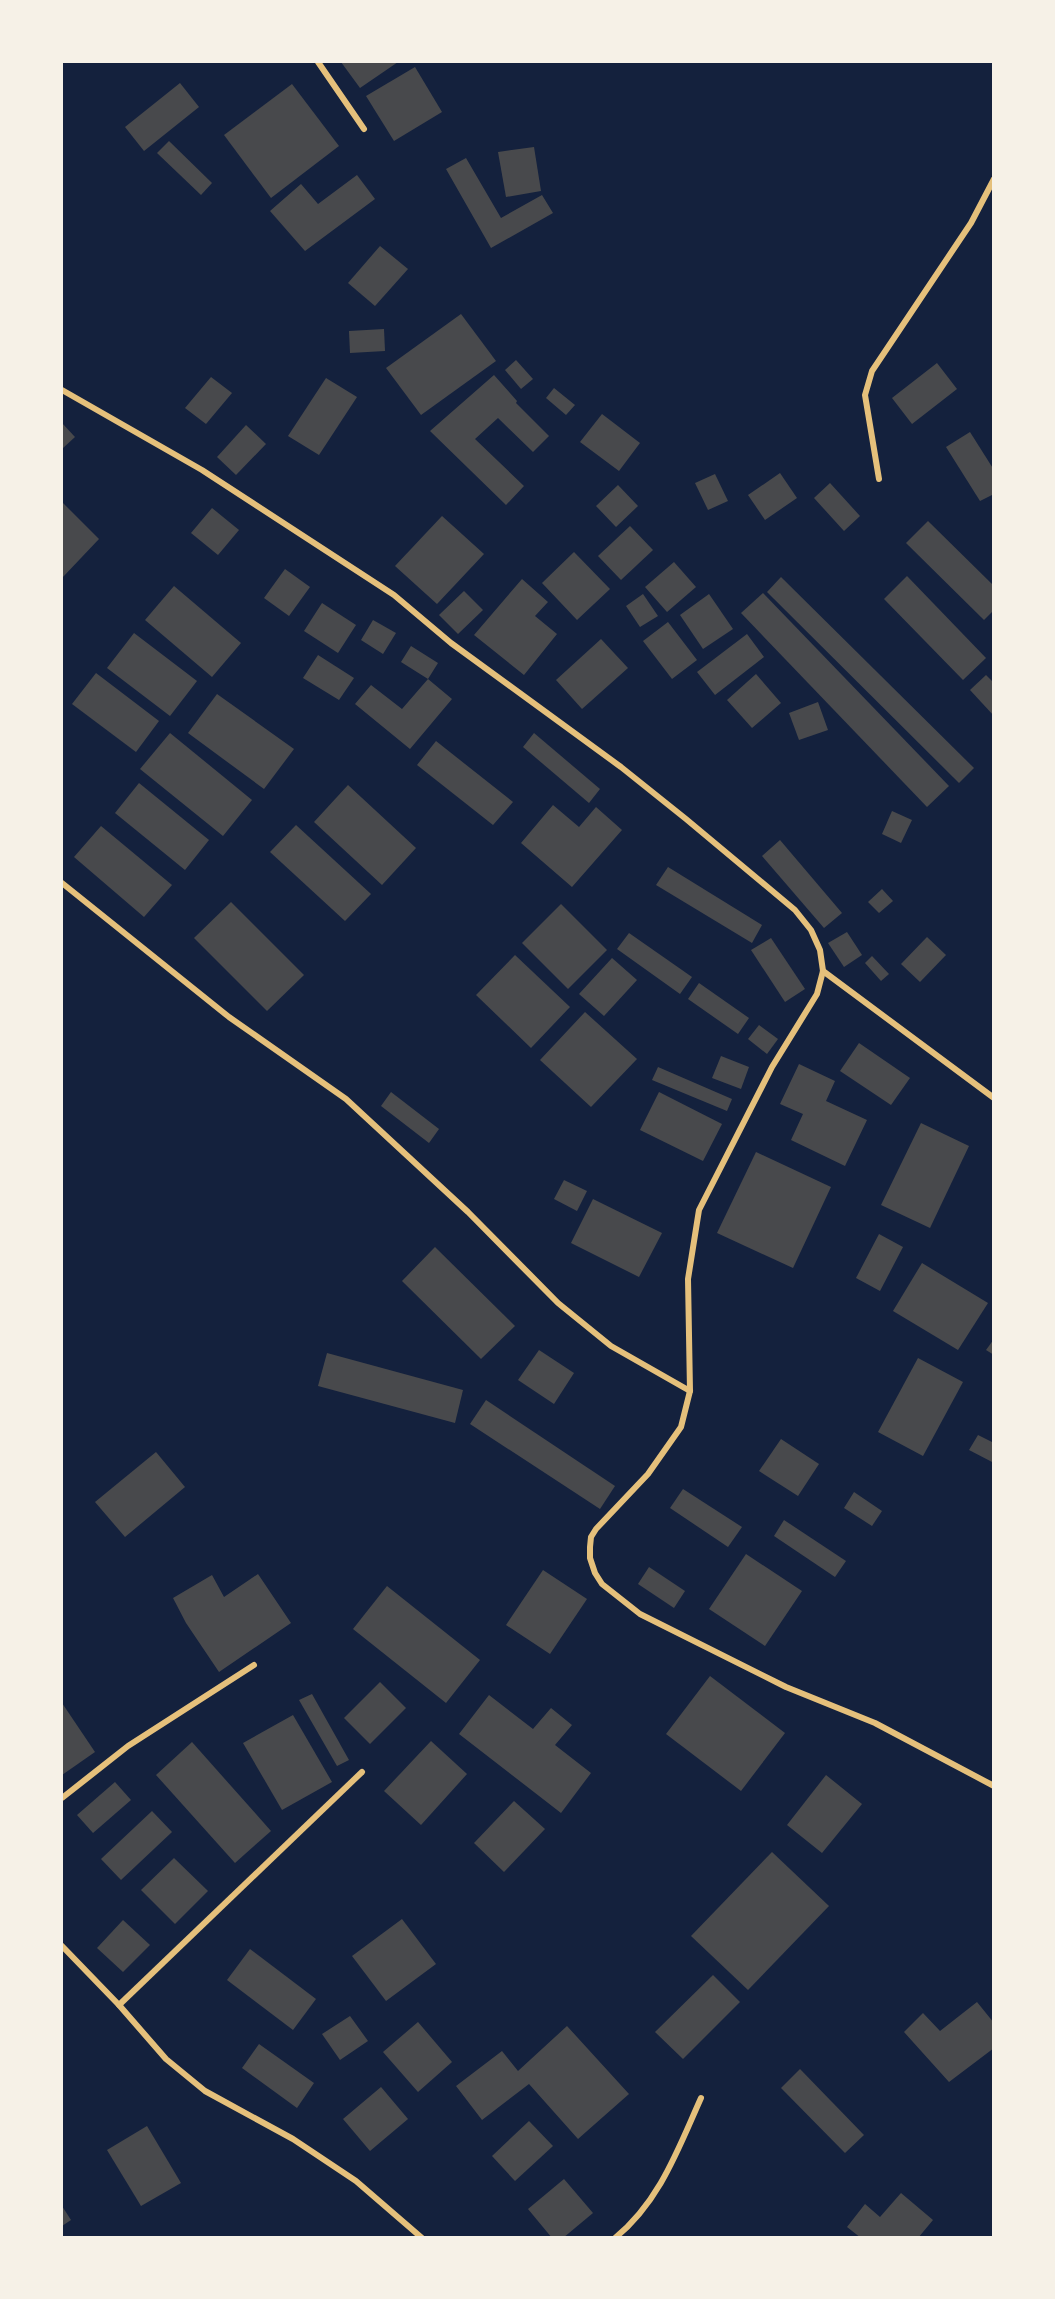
<svg xmlns="http://www.w3.org/2000/svg" width="1055" height="2299" viewBox="0 0 1055 2299" font-family="Karla,sans-serif">
<style>
.building{fill:#48494c}
.lines{fill:none;stroke-linecap:round;stroke-linejoin:round}
.minor{stroke:#e5c07b;stroke-width:6}
</style>
<rect width="100%" height="100%" fill="#14213d"/>
<g class="building">
<path d="M341,62H398L360,88Z"/>
<path d="M415,67L442,112L394,141L366,96Z"/>
<path d="M180,83L199,107L144,151L125,127Z"/>
<path d="M292,84L339,146L271,198L224,135Z"/>
<path d="M169,141L212,183L201,195L157,153Z"/>
<path d="M534,147L541,191L506,197L498,152Z"/>
<path d="M466,158L501,218L542,195L553,213L491,248L446,169Z"/>
<path d="M357,175L375,199L305,251L270,211L301,184L318,204Z"/>
<path d="M380,246L408,269L375,306L348,283Z"/>
<path d="M461,314L496,361L421,415L386,368Z"/>
<path d="M384,329L385,351L350,353L349,331Z"/>
<path d="M516,360L533,379L521,389L505,370Z"/>
<path d="M937,363L957,389L912,424L892,398Z"/>
<path d="M494,375L517,401L516,403L549,436L533,452L498,418L475,439L524,486L506,505L430,431Z"/>
<path d="M211,377L232,393L206,424L185,408Z"/>
<path d="M326,378L357,397L319,455L288,436Z"/>
<path d="M554,388L575,405L566,415L546,398Z"/>
<path d="M602,414L640,443L619,471L580,442Z"/>
<path d="M62,423L75,437L62,449Z"/>
<path d="M246,425L266,444L236,475L217,457Z"/>
<path d="M970,432L994,470V494L980,501L946,447Z"/>
<path d="M780,473L797,498L765,520L748,495Z"/>
<path d="M715,474L728,501L708,510L695,483Z"/>
<path d="M830,483L860,516L844,531L814,498Z"/>
<path d="M618,485L638,506L616,527L596,506Z"/>
<path d="M62,502L99,539L62,578Z"/>
<path d="M212,508L239,530L218,555L191,533Z"/>
<path d="M442,516L484,554L437,604L395,566Z"/>
<path d="M928,521L994,586V610L984,620L906,543Z"/>
<path d="M630,526L653,550L621,580L598,556Z"/>
<path d="M574,552L610,589L577,620L542,583Z"/>
<path d="M674,562L696,587L667,612L645,587Z"/>
<path d="M285,569L310,587L289,616L264,598Z"/>
<path d="M907,576L986,658L963,680L884,599Z"/>
<path d="M781,577L974,768L959,783L767,592Z"/>
<path d="M522,579L548,602L535,616L557,634L524,675L474,635Z"/>
<path d="M174,586L241,643L212,677L145,620Z"/>
<path d="M464,591L483,610L458,634L439,615Z"/>
<path d="M763,593L949,786L927,807L741,613Z"/>
<path d="M643,594L658,616L640,627L626,606Z"/>
<path d="M709,594L733,629L703,649L680,615Z"/>
<path d="M322,603L356,625L338,653L304,631Z"/>
<path d="M373,620L396,633L383,654L361,640Z"/>
<path d="M668,622L697,660L672,679L643,641Z"/>
<path d="M134,633L197,681L170,716L107,668Z"/>
<path d="M747,634L764,657L715,695L697,672Z"/>
<path d="M601,639L628,668L582,709L556,680Z"/>
<path d="M411,646L438,663L428,679L452,699L410,749L355,704L371,685L402,709L428,679L401,662Z"/>
<path d="M318,655L354,678L339,700L303,678Z"/>
<path d="M96,673L159,721L136,752L72,704Z"/>
<path d="M756,674L781,703L752,728L727,700Z"/>
<path d="M986,675L994,683V716L970,690Z"/>
<path d="M217,694L294,749L264,789L188,733Z"/>
<path d="M818,702L828,730L799,740L789,713Z"/>
<path d="M170,733L252,800L223,836L140,769Z"/>
<path d="M534,733L600,789L589,803L523,747Z"/>
<path d="M436,741L513,802L493,825L417,765Z"/>
<path d="M139,783L209,840L185,870L115,813Z"/>
<path d="M348,785L416,848L382,885L314,822Z"/>
<path d="M553,805L579,827L596,807L622,830L572,887L521,843Z"/>
<path d="M892,811L912,820L901,843L882,834Z"/>
<path d="M296,825L371,894L345,921L270,852Z"/>
<path d="M101,826L172,885L144,917L74,857Z"/>
<path d="M780,840L842,913L824,928L762,856Z"/>
<path d="M668,867L762,925L752,943L656,885Z"/>
<path d="M882,889L893,901L879,913L868,902Z"/>
<path d="M231,902L304,975L267,1011L194,938Z"/>
<path d="M561,904L607,950L568,989L522,943Z"/>
<path d="M847,932L862,955L844,967L828,943Z"/>
<path d="M629,933L692,977L680,994L617,949Z"/>
<path d="M927,937L946,955L920,982L901,964Z"/>
<path d="M771,938L805,989L785,1002L751,950Z"/>
<path d="M515,955L570,1007L531,1048L476,995Z"/>
<path d="M872,956L889,974L881,981L865,963Z"/>
<path d="M612,958L637,980L604,1016L579,994Z"/>
<path d="M699,983L749,1018L738,1034L688,999Z"/>
<path d="M585,1012L637,1059L591,1107L540,1060Z"/>
<path d="M759,1025L778,1039L767,1054L748,1039Z"/>
<path d="M859,1043L910,1078L891,1105L840,1071Z"/>
<path d="M721,1056L749,1067L741,1089L712,1078Z"/>
<path d="M799,1064L835,1081L826,1101L867,1120L845,1166L791,1140L803,1114L780,1104Z"/>
<path d="M658,1067L732,1099L727,1111L652,1080Z"/>
<path d="M391,1092L439,1129L429,1143L381,1106Z"/>
<path d="M659,1092L722,1124L703,1161L640,1130Z"/>
<path d="M921,1123L969,1146L930,1228L881,1205Z"/>
<path d="M756,1152L831,1187L793,1268L717,1233Z"/>
<path d="M564,1180L587,1191L577,1211L554,1199Z"/>
<path d="M593,1199L662,1233L639,1277L571,1243Z"/>
<path d="M879,1234L903,1247L880,1291L856,1278Z"/>
<path d="M435,1247L515,1326L481,1359L402,1281Z"/>
<path d="M922,1263L988,1303L958,1350L893,1311Z"/>
<path d="M994,1339V1355L986,1350Z"/>
<path d="M539,1350L574,1373L554,1404L518,1380Z"/>
<path d="M327,1353L463,1390L455,1423L318,1386Z"/>
<path d="M918,1358L963,1382L923,1456L878,1432Z"/>
<path d="M486,1400L615,1486L600,1509L470,1424Z"/>
<path d="M978,1435L994,1443V1463L969,1450Z"/>
<path d="M781,1439L819,1464L798,1496L759,1471Z"/>
<path d="M156,1452L185,1487L125,1537L95,1502Z"/>
<path d="M683,1489L742,1527L728,1547L670,1508Z"/>
<path d="M854,1492L882,1511L872,1526L844,1508Z"/>
<path d="M784,1520L846,1561L835,1577L774,1536Z"/>
<path d="M746,1554L802,1591L765,1646L709,1609Z"/>
<path d="M649,1567L685,1591L674,1608L638,1584Z"/>
<path d="M543,1570L587,1599L550,1654L506,1625Z"/>
<path d="M258,1574L291,1623L219,1672L186,1623L173,1598L212,1575L224,1597Z"/>
<path d="M387,1586L480,1660L446,1703L353,1629Z"/>
<path d="M710,1676L785,1733L741,1791L666,1734Z"/>
<path d="M380,1682L406,1708L370,1744L344,1718Z"/>
<path d="M312,1694L349,1760L337,1766L299,1700Z"/>
<path d="M489,1695L533,1729L551,1708L572,1725L555,1745L591,1773L561,1813L459,1734Z"/>
<path d="M62,1703L95,1752L62,1775Z"/>
<path d="M293,1715L332,1782L282,1810L243,1743Z"/>
<path d="M431,1741L467,1774L421,1825L384,1791Z"/>
<path d="M192,1742L271,1831L235,1863L156,1775Z"/>
<path d="M826,1775L862,1804L822,1853L787,1825Z"/>
<path d="M115,1782L131,1800L93,1833L77,1815Z"/>
<path d="M514,1801L545,1829L504,1872L474,1843Z"/>
<path d="M152,1811L172,1832L121,1880L101,1859Z"/>
<path d="M772,1852L829,1906L748,1990L691,1936Z"/>
<path d="M174,1858L208,1891L175,1924L141,1890Z"/>
<path d="M402,1919L436,1964L386,2001L352,1956Z"/>
<path d="M123,1920L150,1945L123,1972L97,1948Z"/>
<path d="M250,1949L316,1999L293,2030L227,1980Z"/>
<path d="M713,1975L740,2002L683,2059L655,2032Z"/>
<path d="M977,2002L994,2023V2048L949,2082L904,2032L923,2013L940,2031Z"/>
<path d="M350,2016L368,2041L340,2060L322,2034Z"/>
<path d="M418,2022L452,2062L418,2092L383,2052Z"/>
<path d="M567,2026L629,2094L578,2139L529,2084L482,2120L456,2086L502,2051L518,2071Z"/>
<path d="M259,2044L314,2083L297,2108L242,2068Z"/>
<path d="M800,2069L864,2135L845,2153L781,2088Z"/>
<path d="M381,2087L408,2119L370,2151L343,2119Z"/>
<path d="M529,2121L553,2146L515,2181L492,2156Z"/>
<path d="M147,2126L181,2183L141,2206L107,2150Z"/>
<path d="M564,2179L593,2213L563,2238H552L528,2209Z"/>
<path d="M901,2193L933,2220L918,2238H861L847,2227L865,2204L880,2217Z"/>
<path d="M62,2206L71,2220L62,2226Z"/>
</g>
<g class="lines">
<g class="minor">
<path d="M318,62L364,129"/>
<path d="M62,390L202,470L394,595L451,643L621,767L686,819L795,910L811,930L820,950L823,971L817,994L772,1067L699,1210L688,1279L690,1391L681,1427L648,1474L596,1529L591,1537L590,1547V1558L595,1573L602,1584L640,1614L786,1687L875,1723L994,1786"/>
<path d="M879,479L865,395L872,371L971,223L994,179"/>
<path d="M62,883L229,1017L346,1099L468,1212L558,1303L611,1346L690,1391"/>
<path d="M823,971L994,1098"/>
<path d="M62,1798L128,1746L254,1665"/>
<path d="M62,1946L119,2005L166,2059L205,2091L293,2139L356,2181L422,2238"/>
<path d="M119,2005L362,1772"/>
<path d="M615,2238C660,2201 678,2149 701,2098"/>
</g>
</g>
<rect width="1055" height="2299" fill="none" stroke="#f6f1e7" stroke-width="126"/>
</svg>
